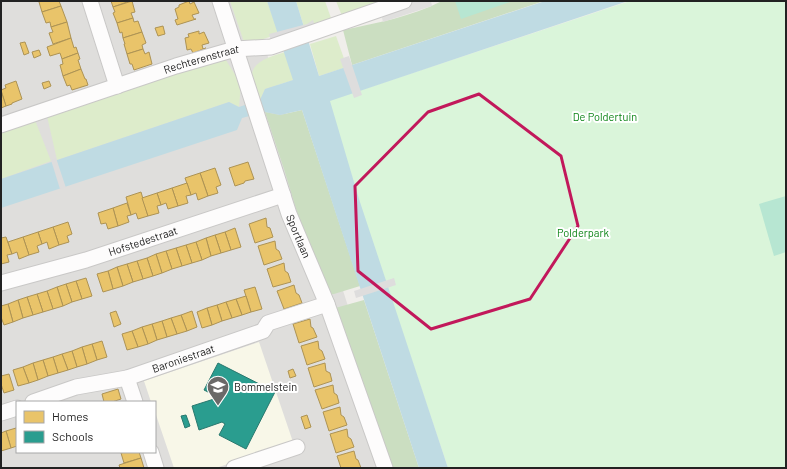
<svg xmlns="http://www.w3.org/2000/svg" width="787" height="469" viewBox="0 0 787 469" font-family="Barlow,sans-serif">
<style>
.residential{fill:#dfdedc;fill-rule:evenodd}
.education{fill:#f8f7e8}
.grass{fill:#ddeccb}
.forest{fill:#cbdec1}
.park{fill:#daf5da}
.pitch{fill:#b7e6d2}
.parking{fill:#e0dfde}
.water{fill:#bfdbe3}
.pier{fill:#dedddd}
.homes{fill:#e9c46a;stroke:#ad9354}
.schools{fill:#2a9d8f;stroke:#28786e}
.lines{fill:none;stroke-linecap:round;stroke-linejoin:round}
.street-casing{stroke:#c9c8c7;stroke-width:17}
.street{stroke:#fdfcfc;stroke-width:15}
.marked{fill:none;stroke:#c2185b;stroke-width:3;stroke-linejoin:round}
.labels{text-anchor:middle;stroke-width:4;stroke-linejoin:round;paint-order:stroke}
.street-label{font-size:11px;fill:#222;stroke:#fff}
.park-label{font-size:11px;fill:#0c8416;stroke:#fff}
.poi-label{font-size:11px;fill:#222;stroke:#fff;text-anchor:start}
</style>
<rect width="100%" height="100%" fill="#f0eeeb"/>
<path class="residential" d="M1,1H250L400,468H1ZM17,402H155V452H17Z"/>
<path class="education" d="M259,342L293,442L216,468H174L155,412V402H151L144,381Z"/>
<g class="grass">
<path d="M230,1H267L279,34L245,45Z"/>
<path d="M296,1H325L331,18L304,27Z"/>
<path d="M336,1H378L379,4L342,16Z"/>
<path d="M336,36L347,67L319,76L310,44Z"/>
<path d="M285,52L294,80L265,89L260,100C258,93 254,85 252,78C250,61 273,56 285,52Z"/>
<path d="M224,57L241,84L239,107L229,102L57,160L47,116Z"/>
<path d="M35,120L51,161L1,179V131Z"/>
</g>
<g class="forest">
<path d="M442,1H544L352,65L343,30C376,23 411,17 442,1Z"/>
<path d="M302,110L360,286L334,294L322,295L284,169L265,112L280,115Z"/>
<path d="M364,300L419,468H386L328,310Z"/>
</g>
<path class="park" d="M630,1H786V468H448L325,102Z"/>
<g class="pitch">
<path d="M455,1H513L461,19Z"/>
<path d="M786,196V252L774,256L759,204Z"/>
</g>
<path class="parking" d="M378,1H431L432,6L383,22Z"/>
<path class="water" d="M267,1H296L319,76L545,1H628L330,101L359,199L448,468H419L302,110L280,115L265,112L242,118L237,130L1,208V179L229,102L239,107L260,100L265,89L293,80Z"/>
<g class="pier">
<path d="M313,20L319,39L312,40L275,54L269,34L307,24Z"/>
<path d="M349,56L362,95L354,98L340,59Z"/>
<path d="M56,158L66,188L60,189L51,160Z"/>
<path d="M394,278L396,285L356,298L354,291Z"/>
</g>
<g class="homes">
<path d="M41,1H59L61,6L42,12L39,2Z"/>
<path d="M111,1H130L113,7Z"/>
<path d="M132,1L135,12L131,13L133,18L117,23L113,13L115,12L113,7Z"/>
<path d="M189,1L190,4L194,2L199,13L192,15L194,19H196L177,25L175,20L178,19L175,9L179,7V5Z"/>
<path d="M61,6L67,22L51,27L50,22L46,23L42,12Z"/>
<path d="M133,18L134,22L138,21L142,32L123,38L122,32L120,33L117,23Z"/>
<path d="M67,22L71,38L53,44L49,33L53,32L51,27Z"/>
<path d="M163,26L165,34L158,36L155,28Z"/>
<path d="M199,31V34L204,32L209,43L202,45L203,49L206,48L193,53L191,49L187,50L185,38L189,37L188,34Z"/>
<path d="M142,32L146,43L142,45L143,49L127,54L124,44H125L123,38Z"/>
<path d="M71,38L74,48L76,47L78,53L62,59L60,53L50,56L47,47Z"/>
<path d="M25,42L29,53L24,55L20,43Z"/>
<path d="M143,49L145,54L149,52L152,64L134,70L132,64H130L127,54Z"/>
<path d="M39,50L41,55L34,58L32,52Z"/>
<path d="M78,53L80,59L78,60L81,69L63,76L60,65L63,64L62,59Z"/>
<path d="M81,69L85,79H86L88,85L72,90L70,85L67,86L63,76Z"/>
<path d="M16,81L22,99L12,103V104L6,106L1,90L6,88L5,85Z"/>
<path d="M49,81L51,86L44,89L42,83Z"/>
<path d="M1,91L6,106L1,108Z"/>
<path d="M248,162L254,179L245,181L244,183L235,186L229,168Z"/>
<path d="M215,168L221,185L216,187L218,193L208,196L200,173Z"/>
<path d="M200,173L208,196L198,200L196,193L191,195L185,178Z"/>
<path d="M187,183L191,195L186,196L188,203L178,206L172,188Z"/>
<path d="M172,188L178,206L168,209L166,203L161,205L157,193Z"/>
<path d="M141,192L148,216L138,219L136,213L131,215L126,197Z"/>
<path d="M157,193L161,205L157,206L159,213L148,216L142,198Z"/>
<path d="M127,203L131,215L127,216L129,222L118,226L113,208Z"/>
<path d="M113,208L118,226L108,229L106,223L101,224L98,213Z"/>
<path d="M266,218L267,227L270,228L273,237L255,243L249,224Z"/>
<path d="M68,222L72,234L67,236L69,242L59,245L53,227Z"/>
<path d="M53,227L59,245L49,249L47,242L42,244L38,232Z"/>
<path d="M235,228L241,247L231,250L225,232Z"/>
<path d="M38,232L42,244L37,246L39,252L29,255L23,237Z"/>
<path d="M225,232L231,250L221,253L215,235Z"/>
<path d="M215,235L221,253L211,256L206,238Z"/>
<path d="M6,237L12,254L7,255L9,262L1,264V238Z"/>
<path d="M23,237L29,255L19,259L17,252L12,254L8,242Z"/>
<path d="M206,238L211,256L202,260L196,242Z"/>
<path d="M275,241L276,249L279,251L282,259L264,265L258,246Z"/>
<path d="M196,242L202,260L192,263L186,245Z"/>
<path d="M186,245L192,263L182,266L176,248Z"/>
<path d="M176,248L182,266L172,269L166,251Z"/>
<path d="M166,251L172,269L162,273L156,254Z"/>
<path d="M156,254L162,273L153,276L147,258Z"/>
<path d="M147,258L153,276L143,279L137,261Z"/>
<path d="M137,261L143,279L133,282L127,264Z"/>
<path d="M284,263L285,271L288,273L291,282L273,287L267,269Z"/>
<path d="M127,264L133,282L123,286L117,267Z"/>
<path d="M117,267L123,286L113,289L108,271Z"/>
<path d="M108,271L113,289L103,292L97,274Z"/>
<path d="M86,278L92,296L82,299L76,281Z"/>
<path d="M76,281L82,299L72,302L66,284Z"/>
<path d="M66,284L72,302L63,306L57,287Z"/>
<path d="M294,285L296,293L299,295L302,303L284,309L277,291Z"/>
<path d="M57,287L63,306L53,309L47,291Z"/>
<path d="M255,287L262,309L251,312L244,290Z"/>
<path d="M47,291L53,309L43,312L37,294Z"/>
<path d="M37,294L43,312L33,315L27,297Z"/>
<path d="M246,296L251,312L242,315L236,299Z"/>
<path d="M27,297L33,315L23,318L18,300Z"/>
<path d="M236,299L242,315L232,318L226,302Z"/>
<path d="M18,300L23,318L13,322L8,304Z"/>
<path d="M226,302L232,318L222,321L217,305Z"/>
<path d="M8,304L13,322L4,325L1,317V306Z"/>
<path d="M217,305L222,321L212,325L207,308Z"/>
<path d="M207,308L212,325L202,328L197,312Z"/>
<path d="M116,311L121,324L114,327L110,313Z"/>
<path d="M192,311L197,327L187,331L181,315Z"/>
<path d="M181,315L187,331L177,334L171,318Z"/>
<path d="M171,318L177,334L167,337L162,321Z"/>
<path d="M310,319L311,327L313,328L317,337L299,343L293,324Z"/>
<path d="M162,321L167,337L157,340L152,324Z"/>
<path d="M152,324L157,340L148,344L142,327Z"/>
<path d="M142,327L148,344L138,347L132,331Z"/>
<path d="M132,331L138,347L127,350L122,334Z"/>
<path d="M102,341L107,357L97,360L92,344Z"/>
<path d="M318,341L319,349L322,351L325,359L307,365L301,346Z"/>
<path d="M92,344L97,360L87,364L82,347Z"/>
<path d="M82,347L87,364L77,367L72,351Z"/>
<path d="M72,351L77,367L68,370L62,354Z"/>
<path d="M62,354L68,370L58,373L53,357Z"/>
<path d="M53,357L58,373L48,376L43,360Z"/>
<path d="M43,360L48,376L38,380L33,363Z"/>
<path d="M33,363L38,380L29,383L23,367Z"/>
<path d="M325,363L326,371L330,373L332,381L314,387L308,368Z"/>
<path d="M23,367L29,383L18,386L13,370Z"/>
<path d="M293,369L296,376L290,378L288,371Z"/>
<path d="M9,374L14,390L4,393L1,384V376Z"/>
<path d="M333,385L334,393L337,395L339,403L322,409L315,390Z"/>
<path d="M118,389L121,399L112,402H104L102,394Z"/>
<path d="M340,407L341,415L344,417L347,425L329,431L323,412Z"/>
<path d="M307,415L311,427L305,429L301,417Z"/>
<path d="M16,428L17,433V446L11,448L6,431Z"/>
<path d="M347,429L348,437L351,439L354,447L336,453L330,434Z"/>
<path d="M6,431L11,448L1,451V433Z"/>
<path d="M354,451L356,459L358,460L361,468H341L337,456Z"/>
<path d="M125,452H139L141,458L124,463L121,453Z"/>
<path d="M141,458L144,468H120L119,465Z"/>
</g>
<g class="schools">
<path d="M218,363L275,392L246,449L219,435L225,424L222,422L199,430L192,406L214,399L216,396L204,390Z"/>
<path d="M186,415L190,426L185,428L181,416Z"/>
</g>
<g class="lines">
<g class="street-casing">
<g id="street">
<path d="M90,1L117,86"/>
<path id="s1" d="M220,1L289,214L327,304L385,468"/>
<path id="s2" d="M1,125L176,66L235,49L271,47L404,1"/>
<path id="s3" d="M1,283L86,260L283,195"/>
<path d="M127,378L135,402"/>
<path id="s4" d="M33,402L76,387L127,378L263,331L268,323L327,304"/>
<path d="M1,413L17,408"/>
<path d="M151,452L156,468"/>
<path d="M234,468L297,447"/>
</g>
</g>
<use href="#street" class="street"/>
</g>
<path class="marked" d="M479,94L561,156L578,226L530,299L431,329L358,271L355,186L428,112Z"/>
<defs>
<g id="school-pin" transform="scale(1.15)"><path d="M0 17L-7.5 6A9.5 9.5 0 1 1 7.5 6Z" fill="#6a6968" stroke="#fff"/><path d="M0-5L7-2L0 1L-7-2ZM-4 1L0 2.5L4 1V4Q0 6-4 4Z" fill="#fff"/></g>
</defs>
<g fill-rule="evenodd">
<use href="#school-pin" x="218" y="387"/>
</g>
<g class="labels">
<g class="street-label">
<text dy="4" stroke="none"><textPath href="#s2" startOffset="211">Rechterenstraat</textPath></text>
<text dy="4" stroke="none"><textPath href="#s1" startOffset="248">Sportlaan</textPath></text>
<text dy="4" stroke="none"><textPath href="#s3" startOffset="148">Hofstedestraat</textPath></text>
<text dy="4" stroke="none"><textPath href="#s4" startOffset="157">Baroniestraat</textPath></text>
</g>
<g class="park-label">
<text x="605" y="121">De Poldertuin</text>
<text x="583" y="237">Polderpark</text>
</g>
<g class="poi-label">
<text x="234" y="391">Bommelstein</text>
</g>
</g>
<rect width="787" height="469" fill="none" stroke="#222222" stroke-width="4"/>
<rect x="16" y="401" width="140" height="52" fill="#ffffff" stroke="#a7a7a7"/>
<rect x="24" y="411" width="20" height="12" fill="#e9c46a" stroke="#a7a7a7"/>
<text x="52" y="421" font-size="12" fill="#222222">Homes</text>
<rect x="24" y="431" width="20" height="12" fill="#2a9d8f" stroke="#a7a7a7"/>
<text x="52" y="441" font-size="12" fill="#222222">Schools</text>
</svg>
